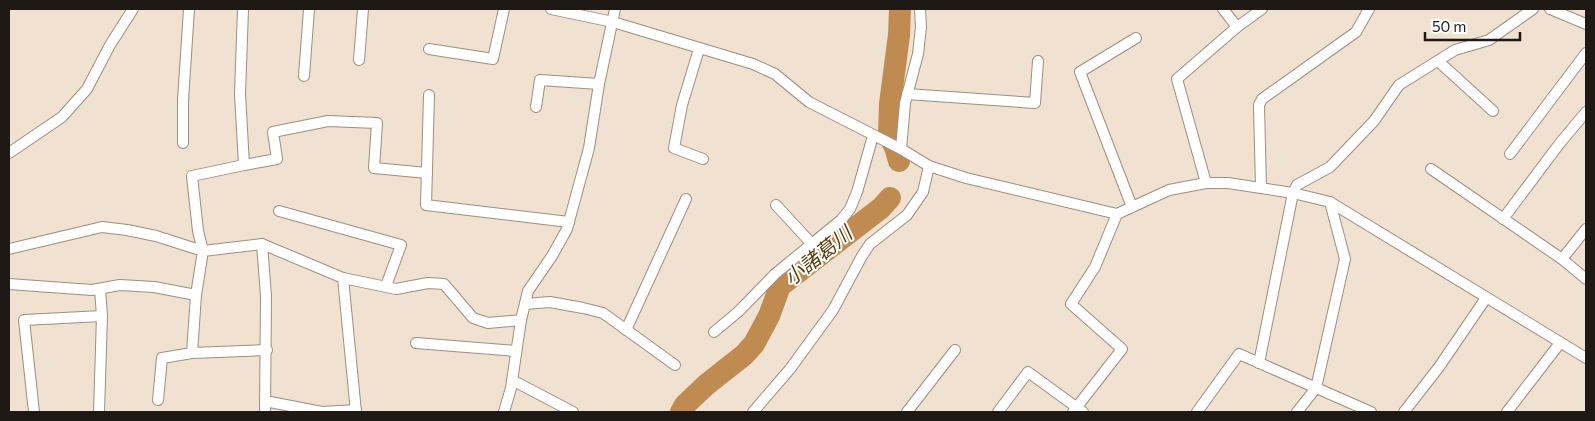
<svg xmlns="http://www.w3.org/2000/svg" width="1595" height="421" viewBox="0 0 1595 421" font-family="Commissioner,'Noto Sans JP',sans-serif">
<style>
.lines{fill:none;stroke-linecap:round;stroke-linejoin:round}
.river{stroke:#c08b51;stroke-width:22}
.street-casing{stroke:#9d8f81;stroke-width:12}
.street{stroke:#fff;stroke-width:10}
.labels{text-anchor:middle;stroke-width:4;stroke-linejoin:round;paint-order:stroke}
.water-label{font-size:20px;font-style:italic;fill:#5c3909;stroke:#fff}
</style>
<rect width="100%" height="100%" fill="#f0e1d1"/>
<g class="lines">
<g class="river">
<path d="M899,161L895,147L889,136L890,104L899,35L900,9"/>
<path d="M681,412L685,405L706,385L744,355L754,344L769,316L780,286L881,208L890,198"/>
</g>
<g class="street-casing">
<g id="street">
<path d="M243,9L240,94L244,165L277,159L273,132L328,121L377,123L374,168L427,173"/>
<path d="M551,9L613,22L753,64L775,74L809,102L901,149L929,166L966,178L1117,214L1169,190L1206,183H1228L1293,193L1297,185L1330,167L1374,121L1399,85L1455,50L1489,40L1533,9"/>
<path d="M1223,9L1237,27"/>
<path d="M1550,9L1586,24"/>
<path d="M429,49L493,59L504,9"/>
<path d="M699,49L682,105L674,148L703,159"/>
<path d="M359,60L363,9"/>
<path d="M1438,61L1493,111"/>
<path d="M304,76L309,9"/>
<path d="M907,94L1035,103L1038,61"/>
<path d="M429,95L426,205L569,222"/>
<path d="M536,107L540,80L599,84"/>
<path d="M183,143V100L189,9"/>
<path d="M901,149L905,103L918,54L921,27L920,9"/>
<path d="M9,153L62,117L87,89L110,45L133,9"/>
<path d="M1510,154L1586,53"/>
<path d="M1431,169L1562,259L1586,279"/>
<path d="M1206,183L1177,79L1237,27L1262,9"/>
<path d="M1261,188L1259,105L1262,99L1356,32L1369,9"/>
<path d="M776,205L811,243"/>
<path d="M1132,207L1080,72L1136,38"/>
<path d="M279,211L401,245L386,286"/>
<path d="M1503,219L1560,143L1586,112"/>
<path d="M262,244L266,296L265,412"/>
<path d="M9,249L102,227L127,230L156,236L203,251L198,231L192,176L244,165"/>
<path d="M1562,259L1586,229"/>
<path d="M343,278L356,412"/>
<path d="M9,284L92,290L120,285L154,287L196,295L203,251L262,244L343,278L396,289L428,283L444,284L473,318L488,323L521,320"/>
<path d="M525,304L550,302L583,308L603,313L675,365"/>
<path d="M626,330L686,199"/>
<path d="M714,332L738,312L775,274L841,220L850,209L857,192L873,136"/>
<path d="M416,343L516,351"/>
<path d="M192,353L267,350"/>
<path d="M1259,363L1293,193L1330,202L1586,358"/>
<path d="M512,380L573,412"/>
<path d="M158,400L162,358L192,353L196,295"/>
<path d="M265,401L322,412L356,410"/>
<path d="M34,412L24,320L102,316"/>
<path d="M99,412L102,316L100,289"/>
<path d="M504,412L511,388L521,320L528,291L552,256L567,229L589,148L599,84L615,9"/>
<path d="M753,412L790,369L833,310L862,256L870,244L907,215L923,192L929,166"/>
<path d="M907,412L955,350"/>
<path d="M998,412L1028,372L1083,412"/>
<path d="M1073,412L1122,349L1071,304L1095,267L1117,214"/>
<path d="M1197,412L1239,354L1371,412"/>
<path d="M1297,412L1316,388L1345,259L1330,202"/>
<path d="M1404,412L1439,367L1486,298"/>
<path d="M1507,412L1560,343"/>
</g>
</g>
<use href="#street" class="street"/>
</g>
<g class="labels">
<g class="water-label">
<text transform="translate(818 256) rotate(-39)" y="7">小諸葛川</text>
</g>
</g>
<rect width="1595" height="421" fill="none" stroke="#1e1914" stroke-width="20"/>
<path d="M1425 32v8h95v-8" fill="none" stroke="#1e1914" stroke-width="2.5"/>
<text x="1432" y="32" font-size="15" fill="#1e1914" stroke="#ffffff" stroke-width="4" paint-order="stroke">50 m</text>
</svg>
